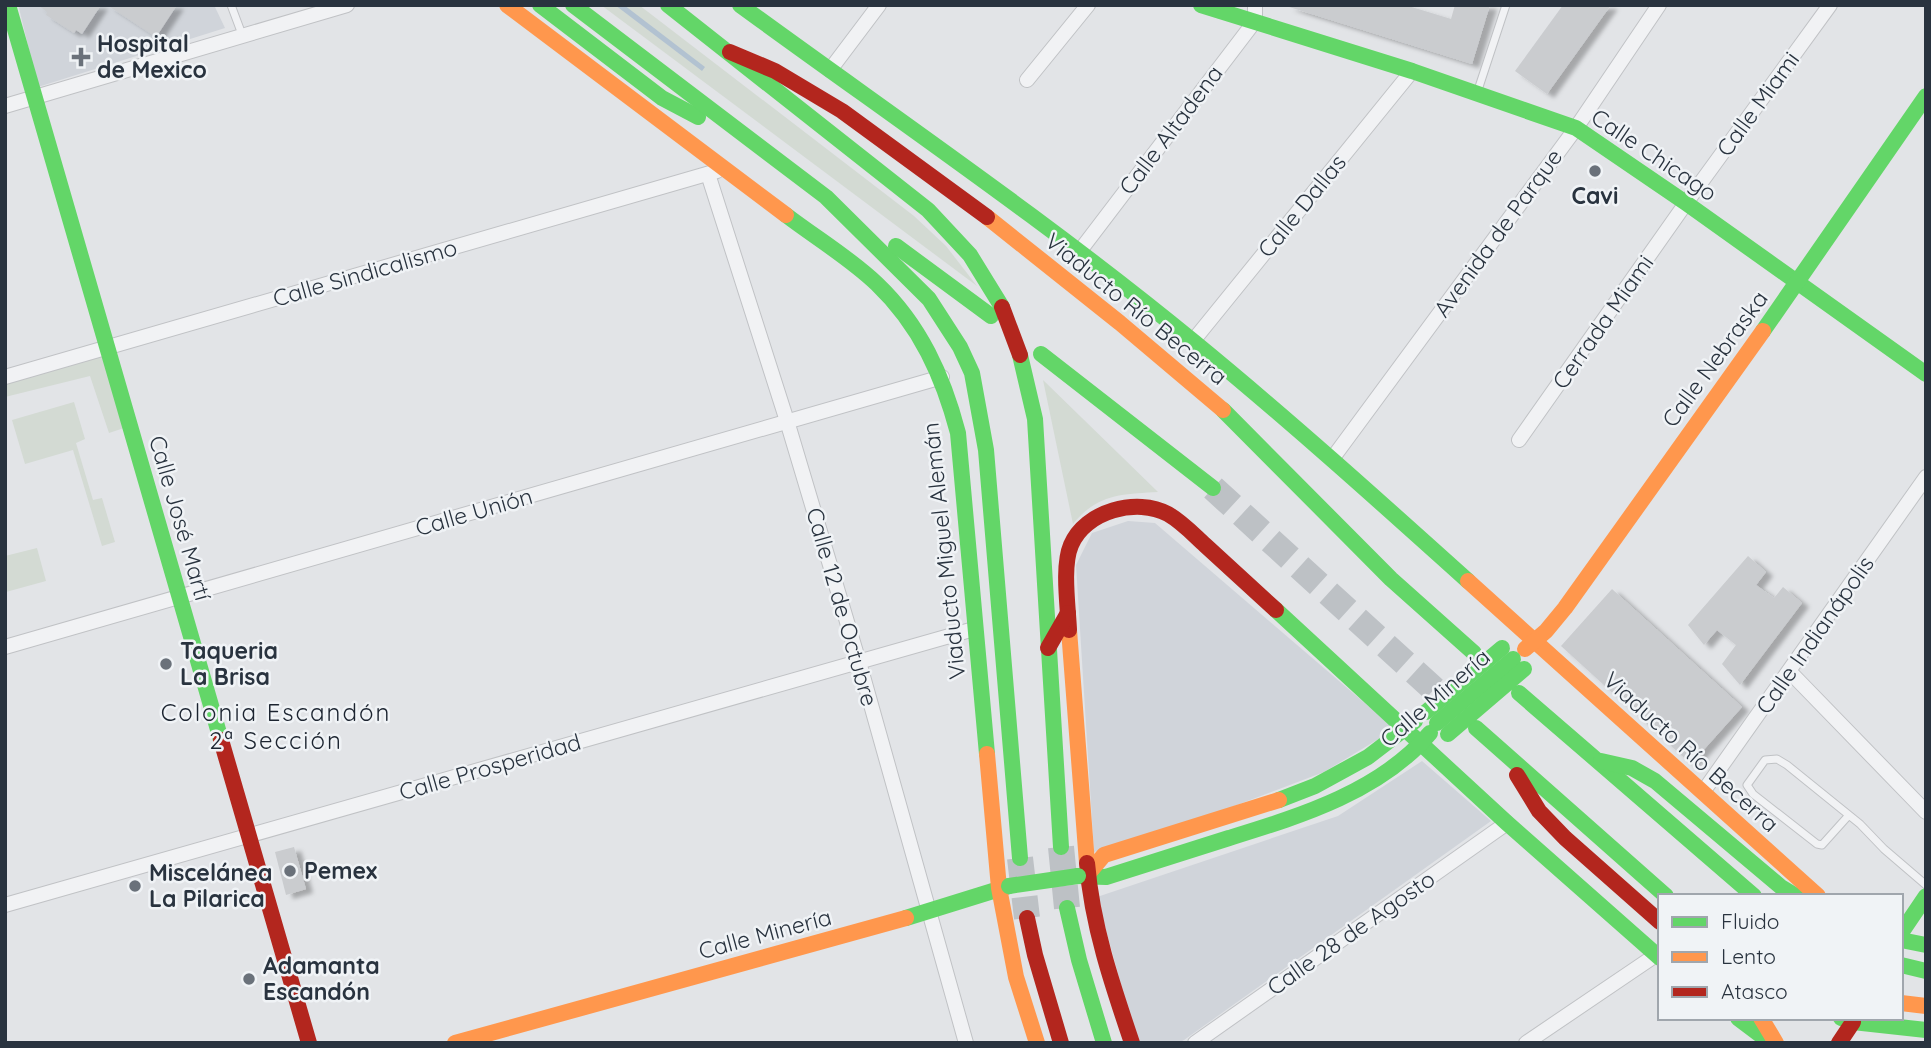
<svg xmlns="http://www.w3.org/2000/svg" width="1931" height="1048" viewBox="0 0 1931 1048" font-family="Quicksand,sans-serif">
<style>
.built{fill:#d0d4da}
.green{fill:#d3dad3}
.water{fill:#b2c2d1}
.building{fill:#cacccf;filter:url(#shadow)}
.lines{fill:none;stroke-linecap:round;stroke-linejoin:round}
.highway-tunnel{stroke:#bdc1c5;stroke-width:26;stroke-dasharray:26 13;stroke-linecap:butt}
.lane-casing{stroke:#c0c2c5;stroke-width:9}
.street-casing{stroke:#c0c2c5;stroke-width:16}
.lane{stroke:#f1f2f4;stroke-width:7}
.street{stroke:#f1f2f4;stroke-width:14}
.fast{stroke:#63d668;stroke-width:16}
.slow{stroke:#ff974d;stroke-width:16}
.jam{stroke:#b3261e;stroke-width:16}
.fast-bridge{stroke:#63d668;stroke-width:16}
.jam-bridge{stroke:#b3261e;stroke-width:16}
.poi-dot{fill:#6a717a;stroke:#f0f3f6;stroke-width:2.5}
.labels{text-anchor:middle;stroke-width:5;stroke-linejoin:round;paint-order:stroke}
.poi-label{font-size:23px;font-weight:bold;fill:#29333f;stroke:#f0f3f6;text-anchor:start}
.street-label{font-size:23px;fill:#29333f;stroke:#f0f3f6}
.neighbourhood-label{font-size:24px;letter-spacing:2px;fill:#1c2430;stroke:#f0f3f6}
</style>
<defs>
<filter id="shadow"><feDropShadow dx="7" dy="4" stdDeviation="2" flood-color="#0004"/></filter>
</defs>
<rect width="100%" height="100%" fill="#e2e4e7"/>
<g class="built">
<path d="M21,5H214L225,28L38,87L19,8Z"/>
<path d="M1128,521L1155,523L1395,729L1324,772L1213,814L1094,852L1076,565L1092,533Z"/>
<path d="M1422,761L1491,821L1184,1040L1178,1043H1137L1097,897L1338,816Z"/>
</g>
<g class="green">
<path d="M601,5H639L914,216L946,246L977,286Z"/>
<path d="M105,352L127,427L109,433L90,376L5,397V381Z"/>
<path d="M1043,380L1158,492C1122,494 1097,494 1073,524Z"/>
<path d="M74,402L85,439L76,443L93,500L102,498L115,542L102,546L73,450L25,464L12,420Z"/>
<path d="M37,548L46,581L6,592L5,556Z"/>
</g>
<path class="water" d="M615,5H624L705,67L702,71Z"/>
<g class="building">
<path d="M38,5H101L82,34L76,30L74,33L46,15L47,12Z"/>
<path d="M107,5H177L156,37Z"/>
<path d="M1405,5L1451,19L1455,5H1490L1472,64L1286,6Z"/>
<path d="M1563,5H1611L1547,94L1515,71Z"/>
<path d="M1748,556L1766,572L1756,585L1774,598L1783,587L1802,603L1740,685L1722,664L1736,645L1717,630L1704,645L1688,625Z"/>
<path d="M1612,589L1742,707L1691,764L1561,646Z"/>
<path d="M294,847L306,889L286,895L275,852Z"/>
</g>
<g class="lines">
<g class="highway-tunnel">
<path d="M1213,488L1460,713"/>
<path d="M1061,847L1067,908"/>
<path d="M1020,858L1027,918"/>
</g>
<g class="lane-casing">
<g id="lane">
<path d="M231,5L243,37"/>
<path d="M1477,93L1506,5"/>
<path d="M1849,815L1822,845L1817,844L1753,794L1747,785L1765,760L1777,759L1787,765L1860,824L1884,849L1926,885"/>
</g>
</g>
<g class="street-casing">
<g id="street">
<path d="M830,70L879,5"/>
<path d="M1027,80L1088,5"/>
<path d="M5,106L347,5"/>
<path d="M708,174L787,421L859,662L966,1043"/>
<path d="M1079,252L1255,21V5"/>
<path d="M1193,341L1412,71"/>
<path d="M5,377L717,171"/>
<path d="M1519,440L1686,203L1830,5"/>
<path d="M1332,459L1576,128L1659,5"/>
<path d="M5,647L942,377"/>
<path d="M1790,672L1926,812"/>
<path d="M1703,792L1926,477"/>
<path d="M5,905L974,629"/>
<path d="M1195,1043L1507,823"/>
<path d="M1526,1043L1656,955"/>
</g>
</g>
<use href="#lane" class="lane"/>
<use href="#street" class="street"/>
<g class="fast">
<path d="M8,5L221,740"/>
<path d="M540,5L662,98L698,117"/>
<path d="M573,5L826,197L929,299L960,347L972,373L986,450L1020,858"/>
<path d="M668,5L928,210L970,255L1002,307"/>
<path d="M740,5C892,116 1048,222 1194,342C1288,419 1378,500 1468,581"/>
<path d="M1201,5L1412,71L1576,128L1686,203L1926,374"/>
<path d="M786,215C816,238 850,258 877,284C920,325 943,376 958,433L987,754"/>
<path d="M896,246L991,316"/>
<path d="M1763,331L1926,96"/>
<path d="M1041,354L1213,488"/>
<path d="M1020,355L1035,419L1061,847"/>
<path d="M1223,410L1391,579L1474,653"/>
<path d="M1276,610L1507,823L1660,958"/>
<path d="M1519,693L1754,896"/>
<path d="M1476,728L1666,896"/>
<path d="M1601,761L1632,768L1655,781L1781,887L1796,896"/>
<path d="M1279,800L1315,786L1368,757L1415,721"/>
<path d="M1078,876L1106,877C1147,864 1188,851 1229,838C1300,816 1380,792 1430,733"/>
<path d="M1067,908L1079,960L1104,1043"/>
<path d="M906,918L1009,886"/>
<path d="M1901,933L1926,896"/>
<path d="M1901,940L1926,945"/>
<path d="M1901,965L1926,971"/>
<path d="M1738,1018L1771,1043"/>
<path d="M1841,1018L1853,1022L1926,1030"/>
</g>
<g class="slow">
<path d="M507,5L786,215"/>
<path d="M987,217L1120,323L1223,410"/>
<path d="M1468,581L1818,896"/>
<path d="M1069,630L1087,863"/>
<path d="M1525,649L1546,631L1565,608L1763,331"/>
<path d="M987,754L999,888L1016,977L1037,1043"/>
<path d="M1087,875L1104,855L1279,800"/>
<path d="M1901,1003L1926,1006"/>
<path d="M1761,1018L1776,1043"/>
<path d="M455,1043L906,918"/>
</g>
<g class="jam">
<path d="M730,52L775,71L842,111L987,217"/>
<path d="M1069,630C1068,606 1062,566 1071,545C1085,511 1137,497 1168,514C1182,522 1193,534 1205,545C1228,566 1252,588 1276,610"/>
<path d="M1048,648L1068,613"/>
<path d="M221,740L309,1043"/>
<path d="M1517,775L1539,811L1565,838L1660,922"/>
<path d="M1087,863C1092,925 1112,984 1132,1043"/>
<path d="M1027,918L1035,955L1061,1043"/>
<path d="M1839,1043L1853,1022"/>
</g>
<g class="fast-bridge">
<path d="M1426,712L1502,648"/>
<path d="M1437,723L1513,659"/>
<path d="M1448,734L1524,669"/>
<path d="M1009,886L1078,876"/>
</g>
<path class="jam-bridge" d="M1002,307L1020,355"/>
</g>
<g class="poi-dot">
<path d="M77.5 46.5h7v7h7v7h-7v7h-7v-7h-7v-7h7z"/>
<circle cx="1595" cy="171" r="7"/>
<circle cx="166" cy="664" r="7"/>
<circle cx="290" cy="871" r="7"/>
<circle cx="135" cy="886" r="7"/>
<circle cx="249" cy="979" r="7"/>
</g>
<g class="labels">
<g class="poi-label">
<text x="97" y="52">Hospital<tspan x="97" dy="26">de Mexico</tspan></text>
<text x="1595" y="204" text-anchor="middle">Cavi</text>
<text x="180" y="659">Taqueria<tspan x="180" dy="26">La Brisa</tspan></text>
<text x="304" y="879">Pemex</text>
<text x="149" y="881">Miscelánea<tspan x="149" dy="26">La Pilarica</tspan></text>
<text x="263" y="974">Adamanta<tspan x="263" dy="26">Escandón</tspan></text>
</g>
<g class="street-label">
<text transform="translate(1758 104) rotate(-54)" y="8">Calle Miami</text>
<text transform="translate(1171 130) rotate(-53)" y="8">Calle Altadena</text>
<text transform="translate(1654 155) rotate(34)" y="8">Calle Chicago</text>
<text transform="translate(1302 206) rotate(-51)" y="8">Calle Dallas</text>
<text transform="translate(1498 233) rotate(-54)" y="8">Avenida de Parque</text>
<text transform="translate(365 273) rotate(-16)" y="8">Calle Sindicalismo</text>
<text transform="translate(1136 309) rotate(39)" y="8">Viaducto Río Becerra</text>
<text transform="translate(1603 322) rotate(-55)" y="8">Cerrada Miami</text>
<text transform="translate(1715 359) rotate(-54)" y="8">Calle Nebraska</text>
<text transform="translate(474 512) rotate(-16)" y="8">Calle Unión</text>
<text transform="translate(180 518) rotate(74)" y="8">Calle José Martí</text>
<text transform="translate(944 551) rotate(-96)" y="8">Viaducto Miguel Alemán</text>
<text transform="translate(842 607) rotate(74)" y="8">Calle 12 de Octubre</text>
<text transform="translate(1815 635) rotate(-55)" y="8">Calle Indianápolis</text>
<text transform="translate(1435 698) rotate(-41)" y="8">Calle Minería</text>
<text transform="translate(1691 752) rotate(42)" y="8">Viaducto Río Becerra</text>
<text transform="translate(490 767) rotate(-16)" y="8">Calle Prosperidad</text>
<text transform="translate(1351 933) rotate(-35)" y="8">Calle 28 de Agosto</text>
<text transform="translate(765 934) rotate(-15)" y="8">Calle Minería</text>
</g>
<g class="neighbourhood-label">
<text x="276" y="721">Colonia Escandón<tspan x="276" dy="28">2ª Sección</tspan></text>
</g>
</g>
<rect width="1931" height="1048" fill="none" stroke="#29333f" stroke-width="14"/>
<rect x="1658" y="894" width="245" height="126" fill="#f0f3f6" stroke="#a0a6ad" stroke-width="2"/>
<rect x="1672" y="917" width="35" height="10" fill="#63d668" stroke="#a0a6ad" stroke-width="2"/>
<text x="1721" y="929" font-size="21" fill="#29333f">Fluido</text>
<rect x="1672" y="952" width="35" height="10" fill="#ff974d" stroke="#a0a6ad" stroke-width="2"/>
<text x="1721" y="964" font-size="21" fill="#29333f">Lento</text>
<rect x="1672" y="987" width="35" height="10" fill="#b3261e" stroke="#a0a6ad" stroke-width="2"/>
<text x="1721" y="999" font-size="21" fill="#29333f">Atasco</text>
</svg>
